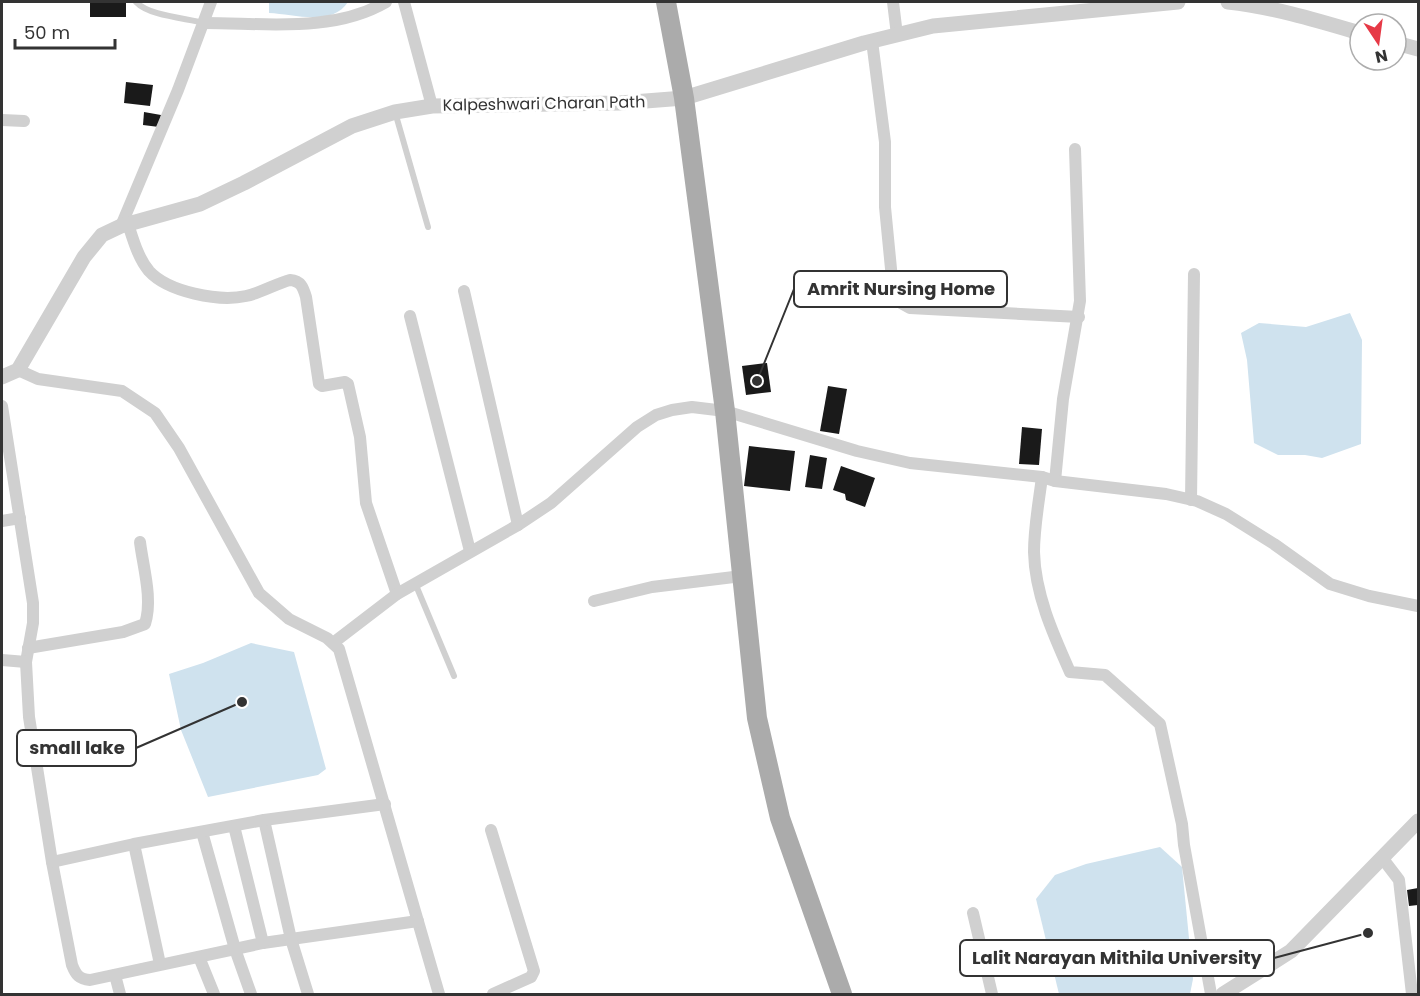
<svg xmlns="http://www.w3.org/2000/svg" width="1420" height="996" viewBox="0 0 1420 996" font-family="Poppins,sans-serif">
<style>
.water{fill:#cfe2ee}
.building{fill:#1a1a1a}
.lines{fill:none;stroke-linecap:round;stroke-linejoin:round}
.service{stroke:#d0d0d0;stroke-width:6}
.minor{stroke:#d0d0d0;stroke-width:12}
.tertiary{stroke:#d0d0d0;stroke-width:15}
.primary{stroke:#ababab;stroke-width:20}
.labels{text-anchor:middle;stroke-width:6;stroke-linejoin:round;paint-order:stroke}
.street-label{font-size:16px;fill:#333;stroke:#fff}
.leader{fill:none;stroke:#333;stroke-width:2}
.callout-dot{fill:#333;stroke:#fff;stroke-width:2}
.callout{fill:#fff;stroke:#333;stroke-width:2}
.callout-label{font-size:18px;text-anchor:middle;font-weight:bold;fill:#333}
</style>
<rect width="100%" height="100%" fill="#fff"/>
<g class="water">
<path d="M269,2H348C332,27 294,14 269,13Z"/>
<path d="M1350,313L1362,340L1361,444L1322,458L1305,455H1278L1254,443L1247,360L1241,333L1259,323L1306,327Z"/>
<path d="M251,643L294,652L326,769L318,775L208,797L181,730L169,674L203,663Z"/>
<path d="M1160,847L1182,867L1193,979L1190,994H1059L1036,899L1055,875L1086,864Z"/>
</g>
<g class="building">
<rect x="90" y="2" width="36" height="15"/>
<path d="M126,82L153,85L150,106L124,103Z"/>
<path d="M144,112L161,115L159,127L143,125Z"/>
<path d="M767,363L771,392L746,395L742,366Z"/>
<path d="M828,386L847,389L839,434L820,431Z"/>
<path d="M1022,427L1042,429L1039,465L1019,464Z"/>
<path d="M749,446L795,451L790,491L744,486Z"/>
<path d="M810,455L827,458L822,489L805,487Z"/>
<path d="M841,466L875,478L865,507L846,500L845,494L833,490Z"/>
<path d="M1418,888V905L1409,906L1407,890Z"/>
</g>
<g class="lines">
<g class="service">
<path d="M136,2C149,16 185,18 204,23"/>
<path d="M395,112L428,227"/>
<path d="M415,583L454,676"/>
</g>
<g class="minor">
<path d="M404,2L432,106"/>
<path d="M893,2L897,35"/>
<path d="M205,23C265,23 333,33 386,2"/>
<path d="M872,41L885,142V207L892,279L895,292L901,303L910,308L1079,317"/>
<path d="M2,120L24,121"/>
<path d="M128,224C133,239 138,258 149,271C168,292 219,302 246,296C261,293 275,284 290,280C301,281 303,287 306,297L319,384L322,386L345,382L348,384L360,437L366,503L397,594"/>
<path d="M121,226L178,90L211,2"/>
<path d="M464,291L518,525"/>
<path d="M410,316L470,551"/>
<path d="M18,370L38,379L122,391L155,413L179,448L259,593L289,619L327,638L339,649L439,994"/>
<path d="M2,406L33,603V623L26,662L29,717L52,862L72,965C76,975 79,979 90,980L263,943L418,921"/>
<path d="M1042,477C1039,501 1034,527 1034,552C1035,594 1053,634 1070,672L1105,675L1160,724L1182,824L1184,845L1211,994"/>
<path d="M1055,481L1063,399L1080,301L1075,149"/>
<path d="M1191,500L1194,274"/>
<path d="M2,521L20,518"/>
<path d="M594,601L652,587L742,576"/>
<path d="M333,643L397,594L518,525L551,503L637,427L656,415L672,410L692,407L725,411L857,451L910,463L1042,477L1055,481L1166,494L1197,501L1226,514L1274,544L1330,584L1369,596L1418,606"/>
<path d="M28,648L123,632L145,624C153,599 143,567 140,542"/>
<path d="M2,660L26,662"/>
<path d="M264,820L291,939L308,994"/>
<path d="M234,826L263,943"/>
<path d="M491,830L534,971L531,977L493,994"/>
<path d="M202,832L235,949L251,994"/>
<path d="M134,844L160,964"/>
<path d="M1383,859L1399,880L1412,994"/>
<path d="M52,862L134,844L264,820L385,804"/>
<path d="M973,913L992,994"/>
<path d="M199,957L214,994"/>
<path d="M115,975L120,994"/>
</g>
<g class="tertiary">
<path d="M1228,2C1273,7 1316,20 1360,33"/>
<path d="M1396,43L1418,49"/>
<path d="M2,377L18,370L84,257L102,235L121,226L200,204L244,183L352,126L395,112L432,106L620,103L684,98L864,43L933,26L1178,2"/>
<path d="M1223,994L1291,951L1418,821"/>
</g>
<path class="primary" d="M666,2L684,98L725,411L757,718L780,818L842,994"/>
</g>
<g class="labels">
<g class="street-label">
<text transform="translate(544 103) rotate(-1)" y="6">Kalpeshwari Charan Path</text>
</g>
</g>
<path class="leader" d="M757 381L794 289M242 702L136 748M1368 933L1274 958"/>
<g class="callout-dot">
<circle cx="757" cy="381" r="6"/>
<circle cx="242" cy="702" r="6"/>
<circle cx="1368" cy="933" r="6"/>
</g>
<g class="callout">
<rect x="794" y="271" width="213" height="36" rx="6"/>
<rect x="17" y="730" width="119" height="36" rx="6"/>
<rect x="960" y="940" width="314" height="36" rx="6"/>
</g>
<g class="callout-label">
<text x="901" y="295">Amrit Nursing Home</text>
<text x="77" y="754">small lake</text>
<text x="1117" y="964">Lalit Narayan Mithila University</text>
</g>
<rect width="1420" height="996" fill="none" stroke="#333333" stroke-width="6"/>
<g transform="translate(1378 42) rotate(167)"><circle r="28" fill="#ffffff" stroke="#adadad" stroke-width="1.5"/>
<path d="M0-4.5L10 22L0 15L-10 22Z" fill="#e63946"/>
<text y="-9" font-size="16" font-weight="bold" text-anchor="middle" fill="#333333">N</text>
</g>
<path d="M15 39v9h100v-9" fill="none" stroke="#333333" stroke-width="3"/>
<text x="24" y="39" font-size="18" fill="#333333" stroke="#ffffff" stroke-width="4.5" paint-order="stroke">50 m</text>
</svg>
